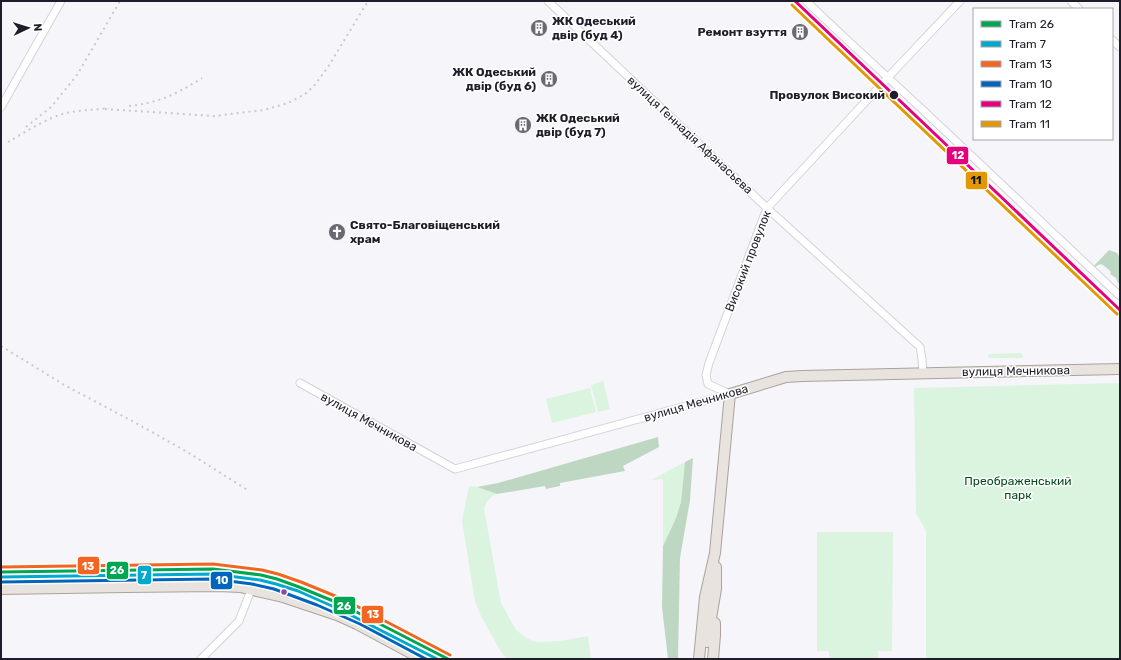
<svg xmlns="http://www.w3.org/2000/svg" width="1121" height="660" viewBox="0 0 1121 660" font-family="Rubik,sans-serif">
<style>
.green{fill:#daf4e0}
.forest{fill:#bed7c3}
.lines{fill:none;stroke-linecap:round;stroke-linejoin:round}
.minor-casing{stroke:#d3d2db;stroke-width:9}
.primary-casing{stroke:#aba29b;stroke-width:12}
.minor{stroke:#fefefe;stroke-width:7}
.primary{stroke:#e8e3de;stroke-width:10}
.rail{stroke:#cacacc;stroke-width:2;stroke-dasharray:2 4;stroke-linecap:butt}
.tram-1-casing{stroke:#fff;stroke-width:6}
.tram-2-casing{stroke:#fff;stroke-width:6}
.tram-3-casing{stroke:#fff;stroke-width:6}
.tram-4-casing{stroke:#fff;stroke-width:6}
.tram-5-casing{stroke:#fff;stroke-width:6}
.tram-6-casing{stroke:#fff;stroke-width:6}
.tram-1{stroke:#00a651;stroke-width:3}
.tram-2{stroke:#00a9ce;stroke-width:3}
.tram-3{stroke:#f26522;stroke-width:3}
.tram-4{stroke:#0065bd;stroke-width:3}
.tram-5{stroke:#e5007d;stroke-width:3}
.tram-6{stroke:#e19804;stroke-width:3}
.stop-dot{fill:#1f1d29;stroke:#fff;stroke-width:1.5}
.bus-dot{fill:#8e44ad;stroke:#fff;stroke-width:1.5}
.labels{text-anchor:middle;stroke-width:3;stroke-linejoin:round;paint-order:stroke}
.poi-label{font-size:12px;font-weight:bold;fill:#1f1d29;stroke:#fff;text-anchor:start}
.stop-label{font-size:12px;font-weight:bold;fill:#1f1d29;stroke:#fff;text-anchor:end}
.street-label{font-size:12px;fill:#1f1d29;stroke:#fff}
.park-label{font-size:12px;fill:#004d19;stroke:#fff}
.line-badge{stroke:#fff;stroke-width:1.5}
.badge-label{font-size:11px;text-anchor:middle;font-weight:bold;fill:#fff}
.pale-badge-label{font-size:11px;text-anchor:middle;font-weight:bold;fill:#111}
</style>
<rect width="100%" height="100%" fill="#f6f5fa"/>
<g class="green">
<path d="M1022,353L1023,357L1022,358H990L988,357V355L989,354Z"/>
<path d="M603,381L610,409L598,412L591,385Z"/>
<path d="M1120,383V659H926V531L916,513L914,388Z"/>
<path d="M590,388L596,412L552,423L546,399Z"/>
<path d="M685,462L681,502L676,518L663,546V479L651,480Z"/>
<path d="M469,486L477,487L497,494C490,496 485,503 484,509L501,603L516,630L526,638L533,641L540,642L560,641L588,636L591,659H507L501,652L480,614L475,601L462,521Z"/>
<path d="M817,532H893L892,651H878V659H829V651H817Z"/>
</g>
<g class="forest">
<path d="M1109,250L1117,253L1120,258V284L1118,283L1116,278L1110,274L1111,272C1108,269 1105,266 1101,264L1092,268Z"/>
<path d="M658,437L659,447L623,466L625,471L560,483V486L546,489L545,486L497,494L477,487L498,483Z"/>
<path d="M693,458L690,500L680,558L678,659H668L662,607L663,546L676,518L681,502L685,462Z"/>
</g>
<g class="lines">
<g class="minor-casing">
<g id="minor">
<path d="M548,1L767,208L920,347L922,359L923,373"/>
<path d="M806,1L844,37L924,111L1120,296"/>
<path d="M1071,1L1079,9"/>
<path d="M1112,40L1120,47"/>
<path d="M1,107L61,1"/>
<path d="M300,383L455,469L730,394"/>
<path d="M730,394L708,384L706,375L709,363L767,208L893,72L960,1"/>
<path d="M201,659L239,621L251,590"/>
</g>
</g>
<g class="primary-casing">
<g id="primary">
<path d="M1,589L126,587L218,586L240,587L283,597L337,615L357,624L422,659"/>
<path d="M707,642L716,589V567"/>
<path d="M699,659L705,597L715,553L730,394L786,377L802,376L1120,369"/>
<path d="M713,659L715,635V623"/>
</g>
</g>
<use href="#minor" class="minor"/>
<use href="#primary" class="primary"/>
<g class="rail">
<path d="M129,106C158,103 177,94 202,78"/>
<path d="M105,109L214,116L264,110L288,103L305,94L314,86L328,67L368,1"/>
<path d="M26,127L51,107L77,75L120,1"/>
<path d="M8,142C25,132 47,118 66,113C80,110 94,110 109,108"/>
<path d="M1,346L66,386L134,422L189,453L249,491"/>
</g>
<g class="tram-1-casing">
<path id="tram-1" d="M1,572L213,569L261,575L277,579L299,587L343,605L448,659"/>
</g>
<g class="tram-2-casing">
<path id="tram-2" d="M1,577L213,574L260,580L276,584L298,591L341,610L437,659"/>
</g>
<g class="tram-3-casing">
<path id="tram-3" d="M1,567L213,564L262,570L278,574L301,582L345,600L450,655"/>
</g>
<g class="tram-4-casing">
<path id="tram-4" d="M1,582L213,579L252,584L274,589L317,605L360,624L426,659"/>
</g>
<g class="tram-5-casing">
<path id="tram-5" d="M795,1L1120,310"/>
</g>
<g class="tram-6-casing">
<path id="tram-6" d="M792,5L1117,314"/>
</g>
<use href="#tram-1" class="tram-1"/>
<use href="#tram-2" class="tram-2"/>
<use href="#tram-3" class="tram-3"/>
<use href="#tram-4" class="tram-4"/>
<use href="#tram-5" class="tram-5"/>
<use href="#tram-6" class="tram-6"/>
</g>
<defs>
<g id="building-disc" transform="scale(0.9)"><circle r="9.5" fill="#6a6972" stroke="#fff"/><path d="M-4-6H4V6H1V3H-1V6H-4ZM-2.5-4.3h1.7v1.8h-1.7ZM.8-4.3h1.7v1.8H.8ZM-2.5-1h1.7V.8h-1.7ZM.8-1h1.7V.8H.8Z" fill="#fff"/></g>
<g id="church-disc" transform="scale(0.9)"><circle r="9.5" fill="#6a6972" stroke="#fff"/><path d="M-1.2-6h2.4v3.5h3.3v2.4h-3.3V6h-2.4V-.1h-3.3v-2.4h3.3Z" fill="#fff"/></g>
</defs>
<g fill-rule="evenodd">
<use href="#building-disc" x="539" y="28"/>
<use href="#building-disc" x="800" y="32"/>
<use href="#building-disc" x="549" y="79"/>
<use href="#building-disc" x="523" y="125"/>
<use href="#church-disc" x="337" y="232"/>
</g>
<circle class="stop-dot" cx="894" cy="95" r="5"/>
<circle class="bus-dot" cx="284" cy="592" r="3.5"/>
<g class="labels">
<g class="poi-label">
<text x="552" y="25">ЖК Одеський<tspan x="552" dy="14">двір (буд 4)</tspan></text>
<text x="787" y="36" text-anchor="end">Ремонт взуття</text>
<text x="536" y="76" text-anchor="end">ЖК Одеський<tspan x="536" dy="14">двір (буд 6)</tspan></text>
<text x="536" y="122">ЖК Одеський<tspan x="536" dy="14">двір (буд 7)</tspan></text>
<text x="350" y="229">Свято-Благовіщенський<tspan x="350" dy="14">храм</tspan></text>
</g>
<g class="stop-label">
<text x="885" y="99">Провулок Високий</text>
</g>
<g class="street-label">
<text transform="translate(690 135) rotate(43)" y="4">вулиця Геннадія Афанасьєва</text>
<text transform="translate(748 261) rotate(-69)" y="4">Високий провулок</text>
<text transform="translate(1016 371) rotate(-1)" y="4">вулиця Мечникова</text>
<text transform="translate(696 403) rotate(-16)" y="4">вулиця Мечникова</text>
<text transform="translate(369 422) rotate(29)" y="4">вулиця Мечникова</text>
</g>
<g class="park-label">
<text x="1018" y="485">Преображенський<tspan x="1018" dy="14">парк</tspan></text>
</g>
</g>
<g class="line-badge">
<rect x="946" y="146" width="23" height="19" rx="4" fill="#e5007d"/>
<rect x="965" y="171" width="23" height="19" rx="4" fill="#e19804"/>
<rect x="77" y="556" width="23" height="19" rx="4" fill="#f26522"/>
<rect x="106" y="561" width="23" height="19" rx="4" fill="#00a651"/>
<rect x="137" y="565" width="15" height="20" rx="4" fill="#00a9ce"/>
<rect x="210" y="571" width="23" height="19" rx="4" fill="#0065bd"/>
<rect x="333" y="596" width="23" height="19" rx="4" fill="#00a651"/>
<rect x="361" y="605" width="23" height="19" rx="4" fill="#f26522"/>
</g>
<g class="badge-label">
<text x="958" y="159">12</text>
<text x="88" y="570">13</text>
<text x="117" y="574">26</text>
<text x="144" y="579">7</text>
<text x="222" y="584">10</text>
<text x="344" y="610">26</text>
<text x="373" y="618">13</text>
</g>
<g class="pale-badge-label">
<text x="976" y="184">11</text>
</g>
<rect width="1121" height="660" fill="none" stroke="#1f1d29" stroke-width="4"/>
<rect x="973" y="8" width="140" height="132" fill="#ffffff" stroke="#a5a5a9"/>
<rect x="981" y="21" width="20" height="6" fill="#00a651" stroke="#a5a5a9"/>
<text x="1009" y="28" font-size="12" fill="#1f1d29">Tram 26</text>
<rect x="981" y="41" width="20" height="6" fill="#00a9ce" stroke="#a5a5a9"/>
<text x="1009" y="48" font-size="12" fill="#1f1d29">Tram 7</text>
<rect x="981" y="61" width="20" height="6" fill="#f26522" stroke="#a5a5a9"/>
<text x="1009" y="68" font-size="12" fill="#1f1d29">Tram 13</text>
<rect x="981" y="81" width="20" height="6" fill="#0065bd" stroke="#a5a5a9"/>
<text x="1009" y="88" font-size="12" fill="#1f1d29">Tram 10</text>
<rect x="981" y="101" width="20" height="6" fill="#e5007d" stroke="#a5a5a9"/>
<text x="1009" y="108" font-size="12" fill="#1f1d29">Tram 12</text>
<rect x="981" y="121" width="20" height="6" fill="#e19804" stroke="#a5a5a9"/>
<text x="1009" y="128" font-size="12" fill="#1f1d29">Tram 11</text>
<g transform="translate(28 28) rotate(86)" stroke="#ffffff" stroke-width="3" paint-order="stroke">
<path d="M0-3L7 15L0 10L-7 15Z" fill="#1f1d29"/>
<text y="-6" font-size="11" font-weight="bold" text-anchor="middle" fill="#1f1d29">N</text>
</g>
</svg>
